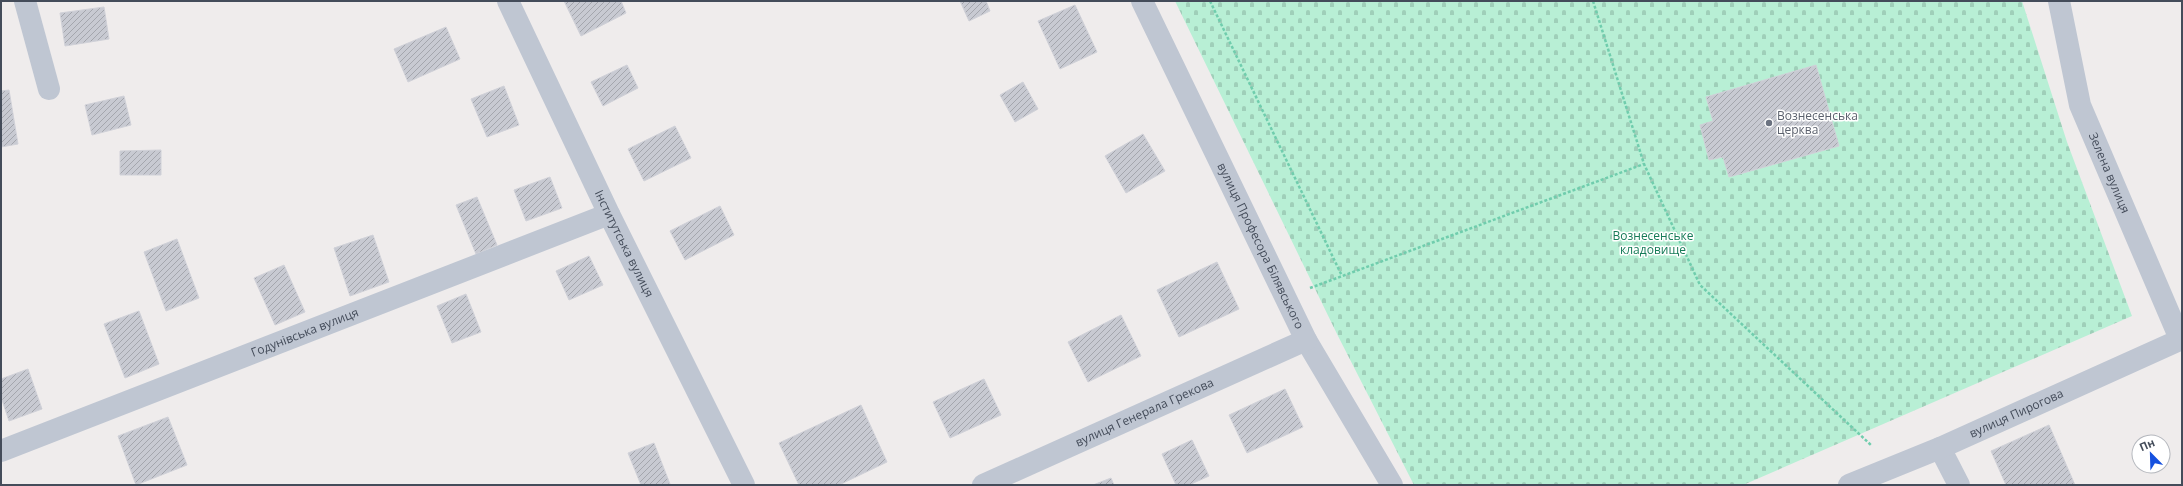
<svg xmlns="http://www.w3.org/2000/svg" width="2183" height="486" viewBox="0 0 2183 486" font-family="'Open Sans',sans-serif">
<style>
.cemetery{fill:url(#cemetery-stones)}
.building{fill:url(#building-hatch);stroke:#d0d1d8}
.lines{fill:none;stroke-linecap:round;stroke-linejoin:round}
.path{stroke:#70cdad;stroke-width:2.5;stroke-dasharray:3 2;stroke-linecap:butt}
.street{stroke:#bfc6d2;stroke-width:22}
.worship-dot{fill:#6b7280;stroke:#fff;stroke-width:1.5}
.labels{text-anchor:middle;stroke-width:3;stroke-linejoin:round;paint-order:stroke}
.worship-label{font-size:12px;fill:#5b616d;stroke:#fff;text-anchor:start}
.street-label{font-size:12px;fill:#444c5a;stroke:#fff}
.park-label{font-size:12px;fill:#157b57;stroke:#fff}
</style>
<defs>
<pattern id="cemetery-stones" width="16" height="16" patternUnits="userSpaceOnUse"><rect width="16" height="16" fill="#b8efd5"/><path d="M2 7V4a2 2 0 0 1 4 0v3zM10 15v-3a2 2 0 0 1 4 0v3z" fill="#9fcfb9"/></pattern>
<pattern id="building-hatch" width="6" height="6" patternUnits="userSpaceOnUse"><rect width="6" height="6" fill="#c8cad2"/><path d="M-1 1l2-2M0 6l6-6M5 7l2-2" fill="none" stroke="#a4a6ad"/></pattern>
</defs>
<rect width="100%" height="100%" fill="#efecec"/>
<path class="cemetery" d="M1175,1H2022L2067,142L2132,316L1743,485H1414L1338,336Z"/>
<g class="building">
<path d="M564,1H621L626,13L581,36Z"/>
<path d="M960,1H986L990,11L969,21Z"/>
<path d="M1075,5L1097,52L1060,69L1038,21Z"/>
<path d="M104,7L109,39L65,46L60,13Z"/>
<path d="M446,27L460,59L408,82L394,49Z"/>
<path d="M627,65L638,88L603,106L591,82Z"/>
<path d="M1816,65L1839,146L1729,177L1723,157L1709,160L1700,125L1713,121L1706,97Z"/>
<path d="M1023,82L1038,109L1015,122L1000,95Z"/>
<path d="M504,86L519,125L487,137L471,99Z"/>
<path d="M9,90L18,144L1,147V91Z"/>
<path d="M124,96L131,125L92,135L85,105Z"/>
<path d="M675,126L691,158L644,181L628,149Z"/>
<path d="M1143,134L1165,171L1126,193L1105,156Z"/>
<path d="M161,150V175H120V151Z"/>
<path d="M550,177L562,208L526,221L514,190Z"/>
<path d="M477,197L497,245L476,254L456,205Z"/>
<path d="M720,206L734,235L685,260L670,231Z"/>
<path d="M373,235L389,282L350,296L334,248Z"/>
<path d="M177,239L199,298L166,311L144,252Z"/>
<path d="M589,256L603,285L569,300L556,271Z"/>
<path d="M1217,262L1239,309L1179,337L1157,290Z"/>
<path d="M284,265L305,312L275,325L254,278Z"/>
<path d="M466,294L481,332L452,343L437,306Z"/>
<path d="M139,311L159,364L125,378L104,324Z"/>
<path d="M1121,315L1141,356L1088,382L1068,342Z"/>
<path d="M28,369L42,409L9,421L1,397V379Z"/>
<path d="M984,379L1001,415L950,438L933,402Z"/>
<path d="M1285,389L1303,427L1247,453L1229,415Z"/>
<path d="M861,405L887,462L839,485H799L779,443Z"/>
<path d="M168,417L187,465L136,485L118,436Z"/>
<path d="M2049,425L2075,485H2006L1991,451Z"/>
<path d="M1192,440L1209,476L1189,485H1176L1162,454Z"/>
<path d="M654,443L670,484L641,485L628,453Z"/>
<path d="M1111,478L1114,485H1093Z"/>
</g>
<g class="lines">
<g class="path">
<path d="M1210,1L1342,276"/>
<path d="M1593,1L1644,164L1700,285L1872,446"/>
<path d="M1310,288L1644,164"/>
</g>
<g class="street">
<path d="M25,1L49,89"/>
<path id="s1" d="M508,1L609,214L744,485"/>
<path id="s2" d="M1142,1L1306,340L1392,485"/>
<path id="s3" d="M2059,1L2080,105L2180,339"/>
<path d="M1940,448L1959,485"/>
<path id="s4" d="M1,451L609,214"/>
<path id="s5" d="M983,485L1306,340"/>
<path id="s6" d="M1849,485L1940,448L2182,339"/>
</g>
</g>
<circle class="worship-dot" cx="1769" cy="123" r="4"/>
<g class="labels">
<g class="worship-label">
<text x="1777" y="120">Вознесенська<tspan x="1777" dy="14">церква</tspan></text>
</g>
<g class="street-label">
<text dy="4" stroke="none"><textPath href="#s3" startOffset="180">Зелена вулиця</textPath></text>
<text dy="4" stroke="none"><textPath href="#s1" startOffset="269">Інститутська вулиця</textPath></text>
<text dy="4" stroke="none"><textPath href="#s2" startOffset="272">вулиця Професора Білявського</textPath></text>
<text dy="4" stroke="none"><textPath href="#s4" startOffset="326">Годунівська вулиця</textPath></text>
<text dy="4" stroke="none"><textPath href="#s5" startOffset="177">вулиця Генерала Грекова</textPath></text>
<text dy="4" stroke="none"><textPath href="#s6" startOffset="182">вулиця Пирогова</textPath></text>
</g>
<g class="park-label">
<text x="1653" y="240">Вознесенське<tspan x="1653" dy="14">кладовище</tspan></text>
</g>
</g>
<rect width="2183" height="486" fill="none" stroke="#444c5a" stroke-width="4"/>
<g transform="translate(2151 454) rotate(337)"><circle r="19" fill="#ffffff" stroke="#b4b7bd"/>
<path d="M0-3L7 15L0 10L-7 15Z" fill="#1550df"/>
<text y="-6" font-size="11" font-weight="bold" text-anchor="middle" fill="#444c5a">Пн</text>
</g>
</svg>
